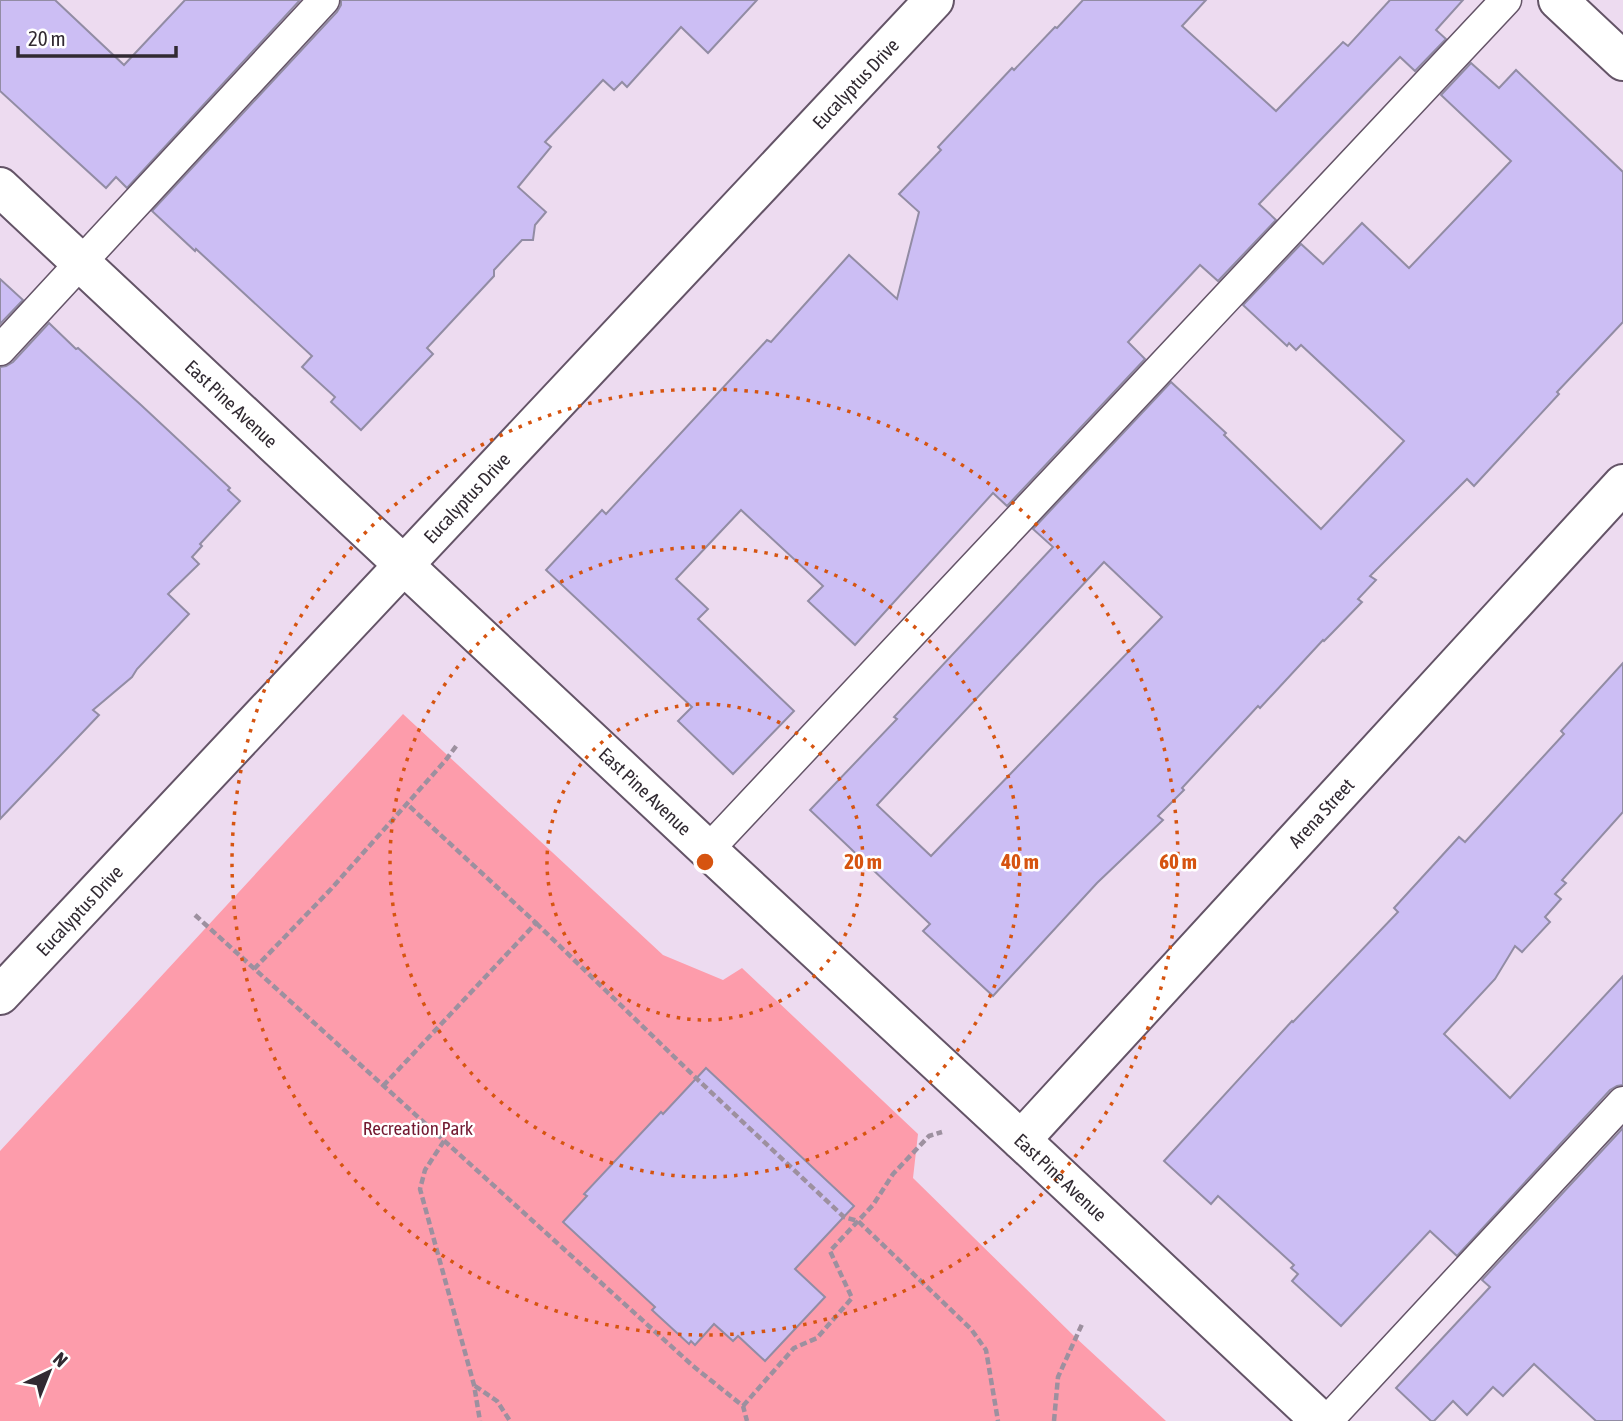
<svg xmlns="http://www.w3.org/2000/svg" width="1623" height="1421" viewBox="0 0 1623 1421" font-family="'Asap Condensed',sans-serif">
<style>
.green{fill:#fd9cab}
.building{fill:#ccbef4;stroke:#928ca4;stroke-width:2;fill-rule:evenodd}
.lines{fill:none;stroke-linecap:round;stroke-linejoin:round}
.lane-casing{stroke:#645467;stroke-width:33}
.street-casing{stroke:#645467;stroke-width:42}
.secondary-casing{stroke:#645467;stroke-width:42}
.path{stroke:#9d909f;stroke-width:4.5;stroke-dasharray:7 3.5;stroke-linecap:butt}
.lane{stroke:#fff;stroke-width:30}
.street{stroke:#fff;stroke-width:38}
.secondary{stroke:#fff;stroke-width:38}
.ring{fill:none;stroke:#d65410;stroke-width:3.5;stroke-dasharray:3.5 7}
.labels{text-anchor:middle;stroke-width:5;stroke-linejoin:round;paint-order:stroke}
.street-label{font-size:19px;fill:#312a32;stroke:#fff}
.park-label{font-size:19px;fill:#721830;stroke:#fff}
.centre{fill:#d65410;stroke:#fff;stroke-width:3.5}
.ring-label{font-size:21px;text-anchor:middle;font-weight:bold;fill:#d65410;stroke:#fff;stroke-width:5;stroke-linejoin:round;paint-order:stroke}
</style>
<rect width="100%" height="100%" fill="#eddbf0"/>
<path class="green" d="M403,714L663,955L723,980L742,968L918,1134L913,1178L1075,1337L1166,1421H0V1151Z"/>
<g class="building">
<path d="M0,0H55L124,65L185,0H300L127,188L116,177L106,188L0,91Z"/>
<path d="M341,0H757L708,53L681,27L627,87L622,82L614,90L603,80L545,142L551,147L518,187L546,212L535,225L533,240H522L494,270V276L427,348L433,354L361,430L331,402L335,397L302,367L312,356L196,249L195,251L152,211L337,12L341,5Z"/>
<path d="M1083,0H1206L1182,26L1276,111L1343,42L1348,46L1390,0H1463L1436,30L1446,39L1415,71L1400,57L1259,204L1276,220L1218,281L1200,265L1128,342L1145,359L1007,506L993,493L855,645L808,601L823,586L741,510L676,579L708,609L698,619L794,711L733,774L678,721L692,707L546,570L602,510L606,514L767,340L771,342L849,255L897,299L919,212L899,194L941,150L938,147L1012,68L1014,70L1055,27L1057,28Z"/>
<path d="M1471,63L1499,88L1516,70L1623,172V322L1557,392L1559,394L1474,486L1467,479L1370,576L1376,580L1358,599L1362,602L1332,633L1324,641L1323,640L1260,708L1258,706L1182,788L1184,790L1158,816L1163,820L1097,883L993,996L923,931L930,924L810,810L897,719L894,717L1053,547L1033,529L1171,382L1226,433L1224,435L1321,529L1404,441L1301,345L1296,350L1289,343L1287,346L1243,305L1301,244L1323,264L1362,223L1409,268L1511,161L1441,95ZM1104,562L1162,617L931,856L877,805Z"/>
<path d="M0,279L23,300L0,324Z"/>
<path d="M49,323L76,349L78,348L141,405L230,488L228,490L240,501L200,544L202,546L192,557L199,564L168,594L189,614L137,669L132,677L93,710L99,715L0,819V367L6,366L13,362Z"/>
<path d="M1623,663V812L1562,880L1566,883L1555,894L1561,899L1545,917L1550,922L1522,952L1515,946L1495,979L1444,1034L1510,1098L1623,976V1085L1617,1086L1610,1090L1457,1256L1430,1231L1341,1326L1292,1281L1298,1274L1291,1268L1294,1265L1218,1196L1211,1204L1164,1161L1292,1021L1293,1022L1398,912L1394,908L1459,837L1465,842L1519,783L1564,734L1561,731Z"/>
<path d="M706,1068L854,1206L795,1269L825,1297L765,1361L738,1336L733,1341L714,1324L695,1345L691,1341L689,1344L652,1310L655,1307L563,1222L587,1196L584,1194L661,1112L663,1114Z"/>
<path d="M1623,1128V1421H1596L1534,1364L1503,1396L1493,1387L1467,1415L1453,1401L1434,1421H1431L1396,1388L1490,1287L1482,1280Z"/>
</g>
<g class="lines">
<g class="lane-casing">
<g id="lane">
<path d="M0,350L324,0"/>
<path d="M708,850L1506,0"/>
<path d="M1327,1421L1623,1102"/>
</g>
</g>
<g class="street-casing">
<g id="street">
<path id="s1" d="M0,187L708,850L1021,1140L1321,1421"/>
<path id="s2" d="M0,995L934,0"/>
<path id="s3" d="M1021,1140L1623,484"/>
</g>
</g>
<g class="secondary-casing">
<path id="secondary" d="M1558,0L1623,61"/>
</g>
<g class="path">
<path d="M195,915L693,1366L743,1406L747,1421"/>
<path d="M536,923L696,1078L844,1217L858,1221L971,1329L986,1350L998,1421"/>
<path d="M254,969L331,889L445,761L457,745"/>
<path d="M383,1086L536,923L407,804"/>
<path d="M444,1141L425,1170L420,1189L474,1385L480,1421"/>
<path d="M475,1386L497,1401L510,1421"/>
<path d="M743,1406L794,1348L817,1338L852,1298L830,1251L873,1205L893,1174L929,1136L942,1132"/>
<path d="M1054,1421L1058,1377L1083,1322"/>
</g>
<use href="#lane" class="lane"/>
<use href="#street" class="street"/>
<use href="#secondary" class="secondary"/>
</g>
<g class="ring">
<circle cx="705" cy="862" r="158"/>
<circle cx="705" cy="862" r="315"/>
<circle cx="705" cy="862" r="473"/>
</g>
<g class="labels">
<g class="street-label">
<text dy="7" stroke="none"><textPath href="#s2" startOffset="1250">Eucalyptus Drive</textPath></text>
<text dy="7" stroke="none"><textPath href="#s1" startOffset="317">East Pine Avenue</textPath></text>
<text dy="7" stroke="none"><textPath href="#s2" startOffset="682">Eucalyptus Drive</textPath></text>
<text dy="7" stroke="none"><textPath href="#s1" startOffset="884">East Pine Avenue</textPath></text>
<text dy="7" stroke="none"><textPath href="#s3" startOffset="444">Arena Street</textPath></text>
<text dy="7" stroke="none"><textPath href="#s2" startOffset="116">Eucalyptus Drive</textPath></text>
<text dy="7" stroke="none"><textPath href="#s1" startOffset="1451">East Pine Avenue</textPath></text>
</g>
<g class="park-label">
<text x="418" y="1135">Recreation Park</text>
</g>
</g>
<circle cx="705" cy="862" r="10" class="centre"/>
<g class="ring-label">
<text x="863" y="869">20 m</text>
<text x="1020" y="869">40 m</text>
<text x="1178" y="869">60 m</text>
</g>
<g transform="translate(49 1372) rotate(43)" stroke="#ffffff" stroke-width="5" paint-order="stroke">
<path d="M0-5L12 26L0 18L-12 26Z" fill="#312a32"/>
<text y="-10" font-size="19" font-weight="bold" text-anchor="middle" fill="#312a32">N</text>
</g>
<path d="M18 46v10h158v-10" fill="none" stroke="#312a32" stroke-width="3.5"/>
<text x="28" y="46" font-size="21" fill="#312a32" stroke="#ffffff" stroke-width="5" paint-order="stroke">20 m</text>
</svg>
